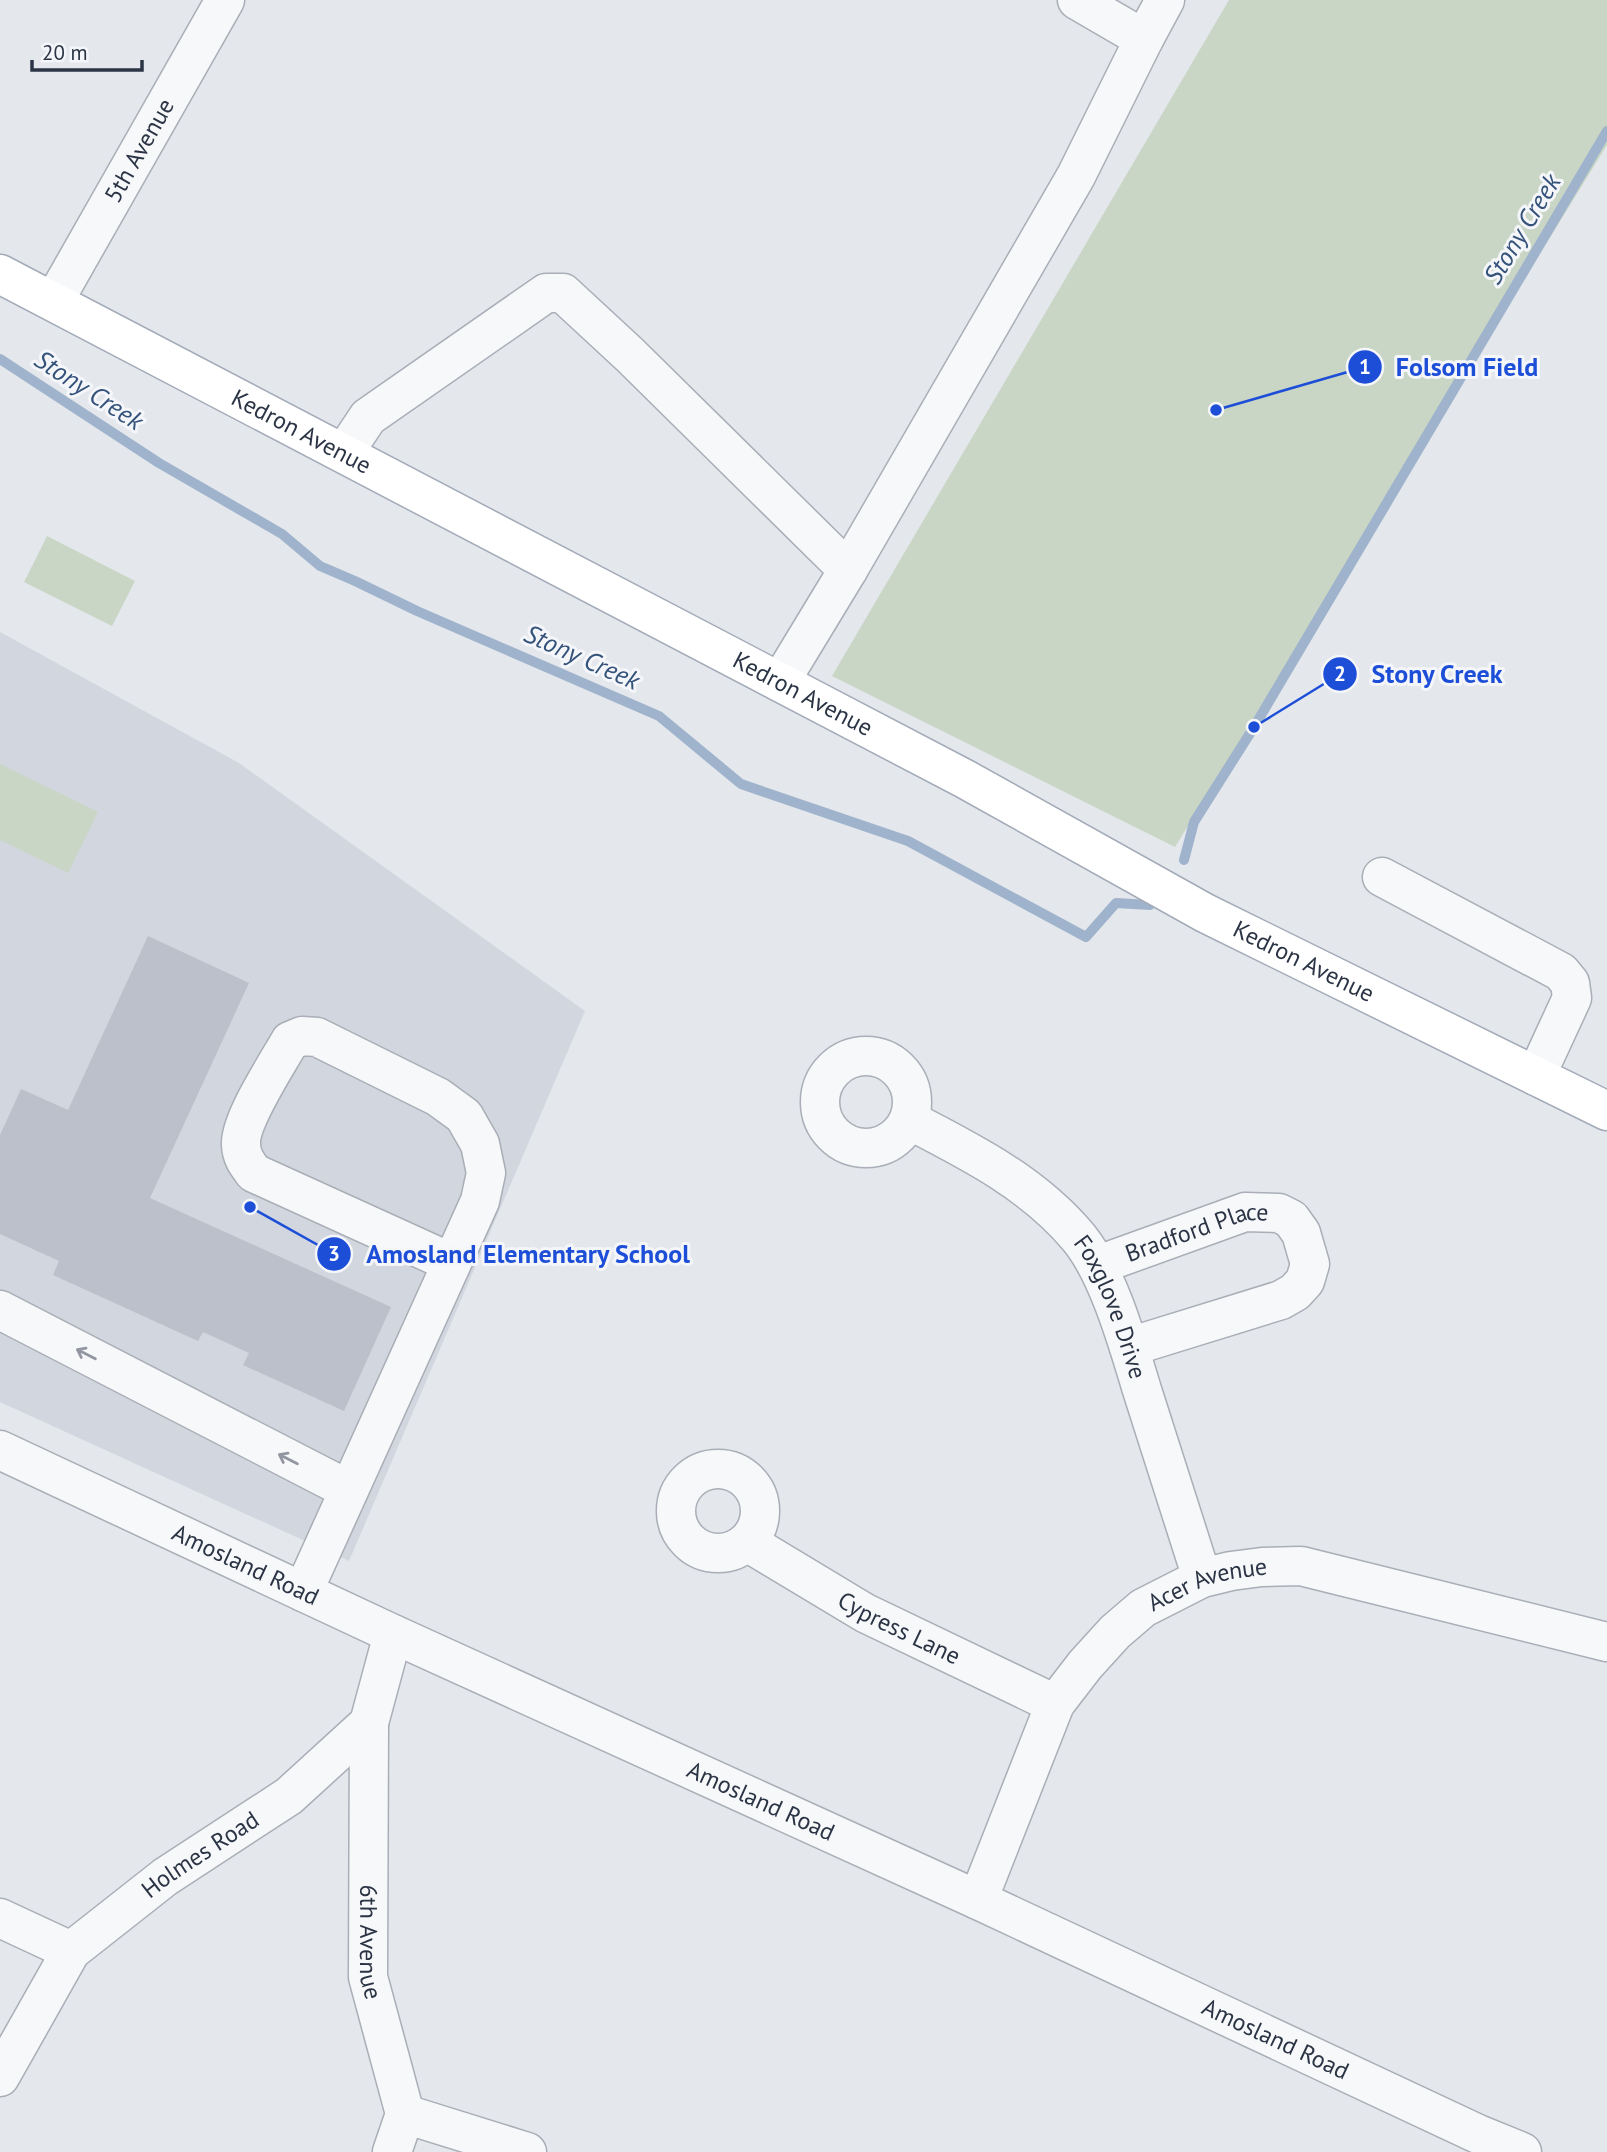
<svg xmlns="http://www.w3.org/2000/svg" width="1607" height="2152" viewBox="0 0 1607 2152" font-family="'PT Sans',sans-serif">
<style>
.built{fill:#d2d6de}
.green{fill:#c9d6c5}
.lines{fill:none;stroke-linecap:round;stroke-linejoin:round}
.stream{stroke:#9fb4cc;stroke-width:10}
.building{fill:#bbc0ca}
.minor-casing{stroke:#a9aeb7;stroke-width:41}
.major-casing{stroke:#a3abb8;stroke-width:41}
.minor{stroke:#f7f8fa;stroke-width:38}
.major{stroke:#fff;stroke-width:38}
.oneway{stroke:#9196a0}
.labels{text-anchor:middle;stroke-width:6;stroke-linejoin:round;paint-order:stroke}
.street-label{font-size:24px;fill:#2b3445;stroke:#f4f6f9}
.water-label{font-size:26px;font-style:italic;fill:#34527a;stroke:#f4f6f9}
.leader{fill:none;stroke:#1d4ed8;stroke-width:2.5}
.callout-dot{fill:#1d4ed8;stroke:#f4f6f9;stroke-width:2.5}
.mark-label{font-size:21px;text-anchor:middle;font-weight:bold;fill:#fff}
.callout-label{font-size:26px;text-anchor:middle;font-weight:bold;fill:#1d4ed8;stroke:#f4f6f9;stroke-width:6;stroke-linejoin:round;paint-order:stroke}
</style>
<rect width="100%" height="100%" fill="#e4e7ec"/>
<path class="built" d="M0,632L239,763L585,1011L349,1561L0,1402Z"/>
<g class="green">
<path d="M1229,0H1607V145L1175,847L832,676Z"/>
<path d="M47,536L135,581L112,626L24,582Z"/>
<path d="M0,764L98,812L68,873L0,840Z"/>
</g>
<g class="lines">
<g class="stream">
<path d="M0,359L159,463L282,534L320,566L355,581L417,611L659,716L741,784L908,841L1086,937L1116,903L1150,905"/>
<path d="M1184,860L1194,822L1254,727L1607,131"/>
</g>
</g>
<path class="building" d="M148,936L249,983L150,1198L391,1307L344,1411L243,1365L249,1353L203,1332L198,1341L53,1275L59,1261L0,1234V1135L21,1089L68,1110Z"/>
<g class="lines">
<g class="minor-casing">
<g id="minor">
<path d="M1077,0L1144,39"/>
<path id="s1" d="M54,301L225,0"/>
<path d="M344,453L368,417L546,293H563L630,355L848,570L780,682"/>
<path d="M848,570L1076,176L1144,39L1165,0"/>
<path d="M1382,877L1561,972L1570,983L1572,998L1536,1076"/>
<circle cx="866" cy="1102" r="46"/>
<path id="s2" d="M909,1120C971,1152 1033,1183 1079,1238C1109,1275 1128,1344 1142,1390C1162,1452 1182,1515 1202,1578"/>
<path id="s3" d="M1098,1265L1245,1212L1279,1213L1291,1219L1301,1233L1310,1264L1305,1281L1295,1292L1281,1300L1129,1347"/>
<path d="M0,1310L349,1490"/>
<path id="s4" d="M0,1450L393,1634L978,1900L1478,2134L1522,2152"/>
<circle cx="718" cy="1511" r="42"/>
<path id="s5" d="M747,1542L865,1613L1055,1704"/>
<path d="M303,1592L480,1201L486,1173L480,1144L464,1116L438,1097L317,1037L302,1036L290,1041C277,1064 240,1120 241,1144C241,1156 247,1164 254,1173L452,1263"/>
<path id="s6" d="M369,1723L368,1977L405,2114L392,2152"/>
<path id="s7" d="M978,1900L1055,1704L1085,1665L1115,1632L1143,1608L1202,1578L1231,1571L1262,1567L1301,1566L1607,1642"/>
<path d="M0,1918L71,1951"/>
<path id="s8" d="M0,2077L71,1951L165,1877L289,1796L369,1723L393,1634"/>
<path d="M405,2114L527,2152"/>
</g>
</g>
<g class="major-casing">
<g id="major">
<path id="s9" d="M0,274L965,779L1205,913L1607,1111"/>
</g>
</g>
<use href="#minor" class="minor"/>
<use href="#major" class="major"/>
</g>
<defs><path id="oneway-shaft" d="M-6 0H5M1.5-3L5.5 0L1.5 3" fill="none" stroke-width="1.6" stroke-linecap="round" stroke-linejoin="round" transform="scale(1.75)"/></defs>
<g class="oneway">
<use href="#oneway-shaft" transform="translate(86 1354) rotate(-153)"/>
<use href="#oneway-shaft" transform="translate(288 1459) rotate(-153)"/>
</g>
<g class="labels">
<g class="street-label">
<text dy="8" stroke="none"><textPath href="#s1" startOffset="173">5th Avenue</textPath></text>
<text dy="8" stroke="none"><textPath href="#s9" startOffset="340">Kedron Avenue</textPath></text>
<text dy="8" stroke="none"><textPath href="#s9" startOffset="906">Kedron Avenue</textPath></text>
<text dy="8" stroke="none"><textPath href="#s9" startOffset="1474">Kedron Avenue</textPath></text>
<text dy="8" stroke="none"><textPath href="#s3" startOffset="105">Bradford Place</textPath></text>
<text dy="8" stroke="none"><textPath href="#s2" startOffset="285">Foxglove Drive</textPath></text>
<text dy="8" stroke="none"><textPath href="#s4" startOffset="271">Amosland Road</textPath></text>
<text dy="8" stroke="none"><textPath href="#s7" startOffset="411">Acer Avenue</textPath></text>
<text dy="8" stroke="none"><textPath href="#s5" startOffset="175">Cypress Lane</textPath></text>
<text dy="8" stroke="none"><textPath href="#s4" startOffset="838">Amosland Road</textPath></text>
<text dy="8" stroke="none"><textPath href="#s8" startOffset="306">Holmes Road</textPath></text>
<text dy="8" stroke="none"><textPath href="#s6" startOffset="219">6th Avenue</textPath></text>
<text dy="8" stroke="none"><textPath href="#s4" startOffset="1405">Amosland Road</textPath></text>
</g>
<g class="water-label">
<text transform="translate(1522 229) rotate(-59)" y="9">Stony Creek</text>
<text transform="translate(89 390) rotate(33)" y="9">Stony Creek</text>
<text transform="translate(582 657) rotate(24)" y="9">Stony Creek</text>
</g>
</g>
<path class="leader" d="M1216 410L1365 367M1254 727L1340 674M250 1207L334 1254"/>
<g class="callout-dot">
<circle cx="1216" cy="410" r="7"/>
<circle cx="1254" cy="727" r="7"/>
<circle cx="250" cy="1207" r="7"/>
<circle cx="1365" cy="367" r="18"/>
<circle cx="1340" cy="674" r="18"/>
<circle cx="334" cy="1254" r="18"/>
</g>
<g class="mark-label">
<text x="1365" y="374">1</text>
<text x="1340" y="681">2</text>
<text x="334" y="1261">3</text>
</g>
<g class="callout-label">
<text x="1467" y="376">Folsom Field</text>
<text x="1437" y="683">Stony Creek</text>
<text x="528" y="1263">Amosland Elementary School</text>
</g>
<path d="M32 60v10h110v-10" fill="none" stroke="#2b3445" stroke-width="3.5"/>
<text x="42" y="60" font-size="21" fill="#2b3445" stroke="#f4f6f9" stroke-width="5" paint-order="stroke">20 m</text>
</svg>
